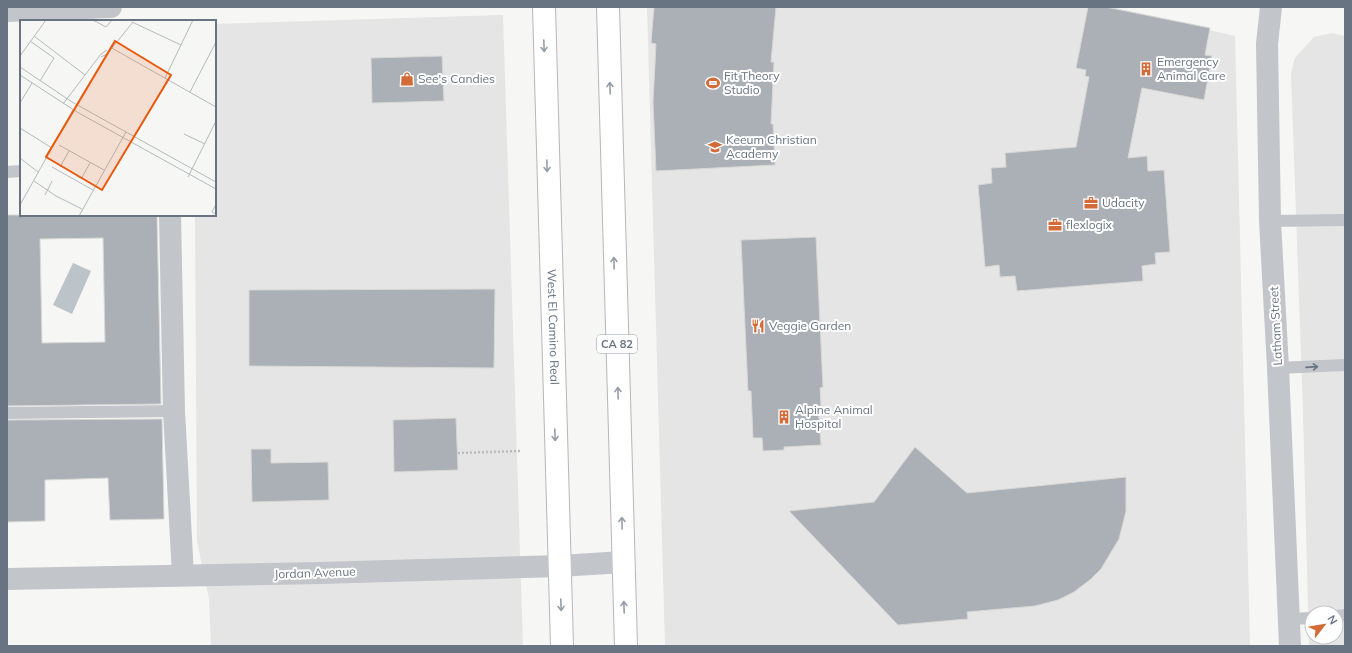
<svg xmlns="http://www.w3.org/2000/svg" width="1352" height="653" viewBox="0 0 1352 653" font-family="Mulish,sans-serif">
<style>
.built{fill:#e4e5e4;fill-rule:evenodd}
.water{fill:#bcc4ca}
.building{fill:#aab0b6;stroke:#d8d8d6;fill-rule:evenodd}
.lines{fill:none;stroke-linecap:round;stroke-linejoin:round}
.primary-casing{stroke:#b4b7bb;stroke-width:24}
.path{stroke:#babcbf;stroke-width:2.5;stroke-dasharray:2 2;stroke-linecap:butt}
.lane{stroke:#c2c5c9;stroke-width:12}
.street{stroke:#c2c5c9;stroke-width:22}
.primary{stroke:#fff;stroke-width:22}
.oneway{stroke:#959ea8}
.oneway2{stroke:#687482}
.labels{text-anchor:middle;stroke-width:4;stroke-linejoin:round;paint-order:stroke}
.shield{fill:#fff;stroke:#959ea8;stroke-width:1}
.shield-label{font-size:11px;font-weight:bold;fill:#687482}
.poi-label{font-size:12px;fill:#687482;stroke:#fff;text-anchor:start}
.street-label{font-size:12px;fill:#687482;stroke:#fff}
.inset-road{fill:none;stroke:#b4babf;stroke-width:1}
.view{fill:#e8590c;fill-opacity:0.15;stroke:#e8590c;stroke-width:2}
.inset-edge{fill:none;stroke:#687482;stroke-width:2}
</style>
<rect width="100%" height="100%" fill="#f6f6f4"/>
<g class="built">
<path d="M647,7H1112L1235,36L1250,646H665Z"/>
<path d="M503,15L523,646H211L209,599L197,541L195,215H215V24Z"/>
<path d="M1332,33L1345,36V646H1309L1303,412L1291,73L1295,58L1314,37ZM1312,613H1336V637H1312Z"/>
</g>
<path class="water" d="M73,263L91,271L72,314L53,305Z"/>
<g class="building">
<path d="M654,7H776L771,62H774L771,124H773L775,165L656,171L653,102L656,44L651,43Z"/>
<path d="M1088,7H1106L1210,28L1205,55L1212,56L1204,100L1142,88L1128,158L1147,156L1148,171L1164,170L1170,252L1155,253L1156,264L1142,266L1143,281L1017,291L1015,276L1000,277L999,265L985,267L978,185L992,183L991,168L1006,167L1005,153L1076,147L1089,77L1085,76L1086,70L1076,68Z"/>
<path d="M442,56L444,101L372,103L371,58Z"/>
<path d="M7,215H157L161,404L7,406ZM103,238L105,342L42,343L40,239Z"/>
<path d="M816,237L823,387L820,388L821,406H818L821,445L784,447V450L763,451L762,438H753L751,391H748L741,240Z"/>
<path d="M495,289L494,368L249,366V290Z"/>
<path d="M456,418L458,470L394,472L393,420Z"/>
<path d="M162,419L164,519L110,520L108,478L78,479L45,480V521L7,522V420Z"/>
<path d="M915,447L967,493L1126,477V511L1119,539L1101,569L1091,579L1074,592L1058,600L1035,606L967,612L968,619L898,625L789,511L874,502Z"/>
<path d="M251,449H271V463L328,462L329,500L252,502Z"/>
</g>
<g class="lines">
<g class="primary-casing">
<g id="primary">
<path id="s1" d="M544,7L562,646"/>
<path d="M608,7L626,646"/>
</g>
</g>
<path class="path" d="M458,453L521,451"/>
<g class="lane">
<path d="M7,172L21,171"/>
<path d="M1270,221L1345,220"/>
<path d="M1278,368L1345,365"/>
<path d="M7,413L174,411"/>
<path d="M1336,616L1345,615"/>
<path d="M1289,619L1312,618"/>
</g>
<g class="street">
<path d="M1271,7L1267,44L1270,221L1278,368L1290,646"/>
<path d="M7,11L111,7"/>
<path d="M170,215L174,411L183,575"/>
<path d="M7,579L320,573L560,566L623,562"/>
</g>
<use href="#primary" class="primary"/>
</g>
<defs><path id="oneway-shaft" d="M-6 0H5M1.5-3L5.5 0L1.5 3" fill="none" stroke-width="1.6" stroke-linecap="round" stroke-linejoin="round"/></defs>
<g class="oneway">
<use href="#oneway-shaft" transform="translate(544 46) rotate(88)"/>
<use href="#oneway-shaft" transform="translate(610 88) rotate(-92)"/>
<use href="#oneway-shaft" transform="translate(547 166) rotate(89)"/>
<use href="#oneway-shaft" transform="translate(614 263) rotate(-91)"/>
<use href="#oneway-shaft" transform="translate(618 393) rotate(-92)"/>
<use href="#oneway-shaft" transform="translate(555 435) rotate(88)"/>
<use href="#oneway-shaft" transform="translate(622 523) rotate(-91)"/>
<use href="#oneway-shaft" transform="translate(561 605) rotate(88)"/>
<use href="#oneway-shaft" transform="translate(624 607) rotate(-92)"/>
</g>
<use class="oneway2" href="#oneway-shaft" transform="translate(1312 367) rotate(-4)"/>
<defs>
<g id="building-bare" transform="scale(1.08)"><path d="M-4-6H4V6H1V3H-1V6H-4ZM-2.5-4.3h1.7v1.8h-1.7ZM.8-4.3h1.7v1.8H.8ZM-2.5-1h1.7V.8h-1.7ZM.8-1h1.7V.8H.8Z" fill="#d26b37" stroke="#fff" stroke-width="2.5" paint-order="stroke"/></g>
<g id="shop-bare" transform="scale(1.08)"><path d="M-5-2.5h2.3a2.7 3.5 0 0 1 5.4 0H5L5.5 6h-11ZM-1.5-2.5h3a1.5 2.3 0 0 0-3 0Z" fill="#d26b37" stroke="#fff" stroke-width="2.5" paint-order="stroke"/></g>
<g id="stadium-bare" transform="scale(1.08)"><path d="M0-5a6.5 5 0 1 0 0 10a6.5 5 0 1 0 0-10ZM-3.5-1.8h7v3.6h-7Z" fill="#d26b37" stroke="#fff" stroke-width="2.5" paint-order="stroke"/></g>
<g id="school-bare" transform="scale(1.08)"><path d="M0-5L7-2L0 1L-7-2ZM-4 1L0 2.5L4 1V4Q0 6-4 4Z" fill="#d26b37" stroke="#fff" stroke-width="2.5" paint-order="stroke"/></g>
<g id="office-bare" transform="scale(1.08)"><path d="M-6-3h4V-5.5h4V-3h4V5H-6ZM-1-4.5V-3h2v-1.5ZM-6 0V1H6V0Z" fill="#d26b37" stroke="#fff" stroke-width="2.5" paint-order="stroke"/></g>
<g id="restaurant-bare" transform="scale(1.08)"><path d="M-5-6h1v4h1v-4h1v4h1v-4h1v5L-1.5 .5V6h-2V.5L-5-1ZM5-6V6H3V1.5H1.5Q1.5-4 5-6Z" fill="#d26b37" stroke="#fff" stroke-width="2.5" paint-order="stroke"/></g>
</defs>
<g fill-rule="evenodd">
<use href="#building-bare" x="1146" y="69"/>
<use href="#shop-bare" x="407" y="79"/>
<use href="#stadium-bare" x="713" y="83"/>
<use href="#school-bare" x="715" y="147"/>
<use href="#office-bare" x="1091" y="203"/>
<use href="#office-bare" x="1055" y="225"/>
<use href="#restaurant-bare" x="758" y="326"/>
<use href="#building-bare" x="784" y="417"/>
</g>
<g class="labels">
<rect class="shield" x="597" y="335" width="40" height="18" rx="3"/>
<g class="shield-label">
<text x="617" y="348">CA 82</text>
</g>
<g class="poi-label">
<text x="1157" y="66">Emergency<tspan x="1157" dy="14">Animal Care</tspan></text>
<text x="724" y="80">Fit Theory<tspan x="724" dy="14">Studio</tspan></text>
<text x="418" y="83">See's Candies</text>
<text x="726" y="144">Keeum Christian<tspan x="726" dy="14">Academy</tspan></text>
<text x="1102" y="207">Udacity</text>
<text x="1066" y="229">flexlogix</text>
<text x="769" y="330">Veggie Garden</text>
<text x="795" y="414">Alpine Animal<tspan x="795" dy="14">Hospital</tspan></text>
</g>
<g class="street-label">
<text transform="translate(1276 326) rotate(-93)" y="4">Latham Street</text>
<text dy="4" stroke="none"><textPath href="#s1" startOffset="320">West El Camino Real</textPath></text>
<text transform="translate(315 573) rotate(-2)" y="4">Jordan Avenue</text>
</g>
</g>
<g transform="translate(20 20)">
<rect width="196" height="196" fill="#f6f6f4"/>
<path class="inset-road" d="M73,0L86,7L92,0M112,2L161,25M14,16L65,55M10,21L34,38L20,61M90,27L196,87M0,36L26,0M81,37L87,34L113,2M0,47L52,82L196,162M0,55L57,92L196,169M145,58L173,0M170,72L196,22M0,83L12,63M43,84L81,34L87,30M0,108L32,128M164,114L185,124M39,125L84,150M0,138L18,152M32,147L73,170M40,147L49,131M168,157L196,101M61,159L70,143M14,161L36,176L62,189M25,175L32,161M196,184L192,192L196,194M0,185L53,90M59,196L106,112"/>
<path class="view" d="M95,21L151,55L82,170L26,137Z"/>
<rect width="196" height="196" class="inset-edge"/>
</g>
<rect width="1352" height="653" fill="none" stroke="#687482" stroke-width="16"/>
<g transform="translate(1324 625) rotate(59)"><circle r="19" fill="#ffffff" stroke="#c3c7cd"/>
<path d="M0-3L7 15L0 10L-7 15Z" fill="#d26b37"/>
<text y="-6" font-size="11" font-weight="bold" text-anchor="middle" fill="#687482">N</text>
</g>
</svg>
